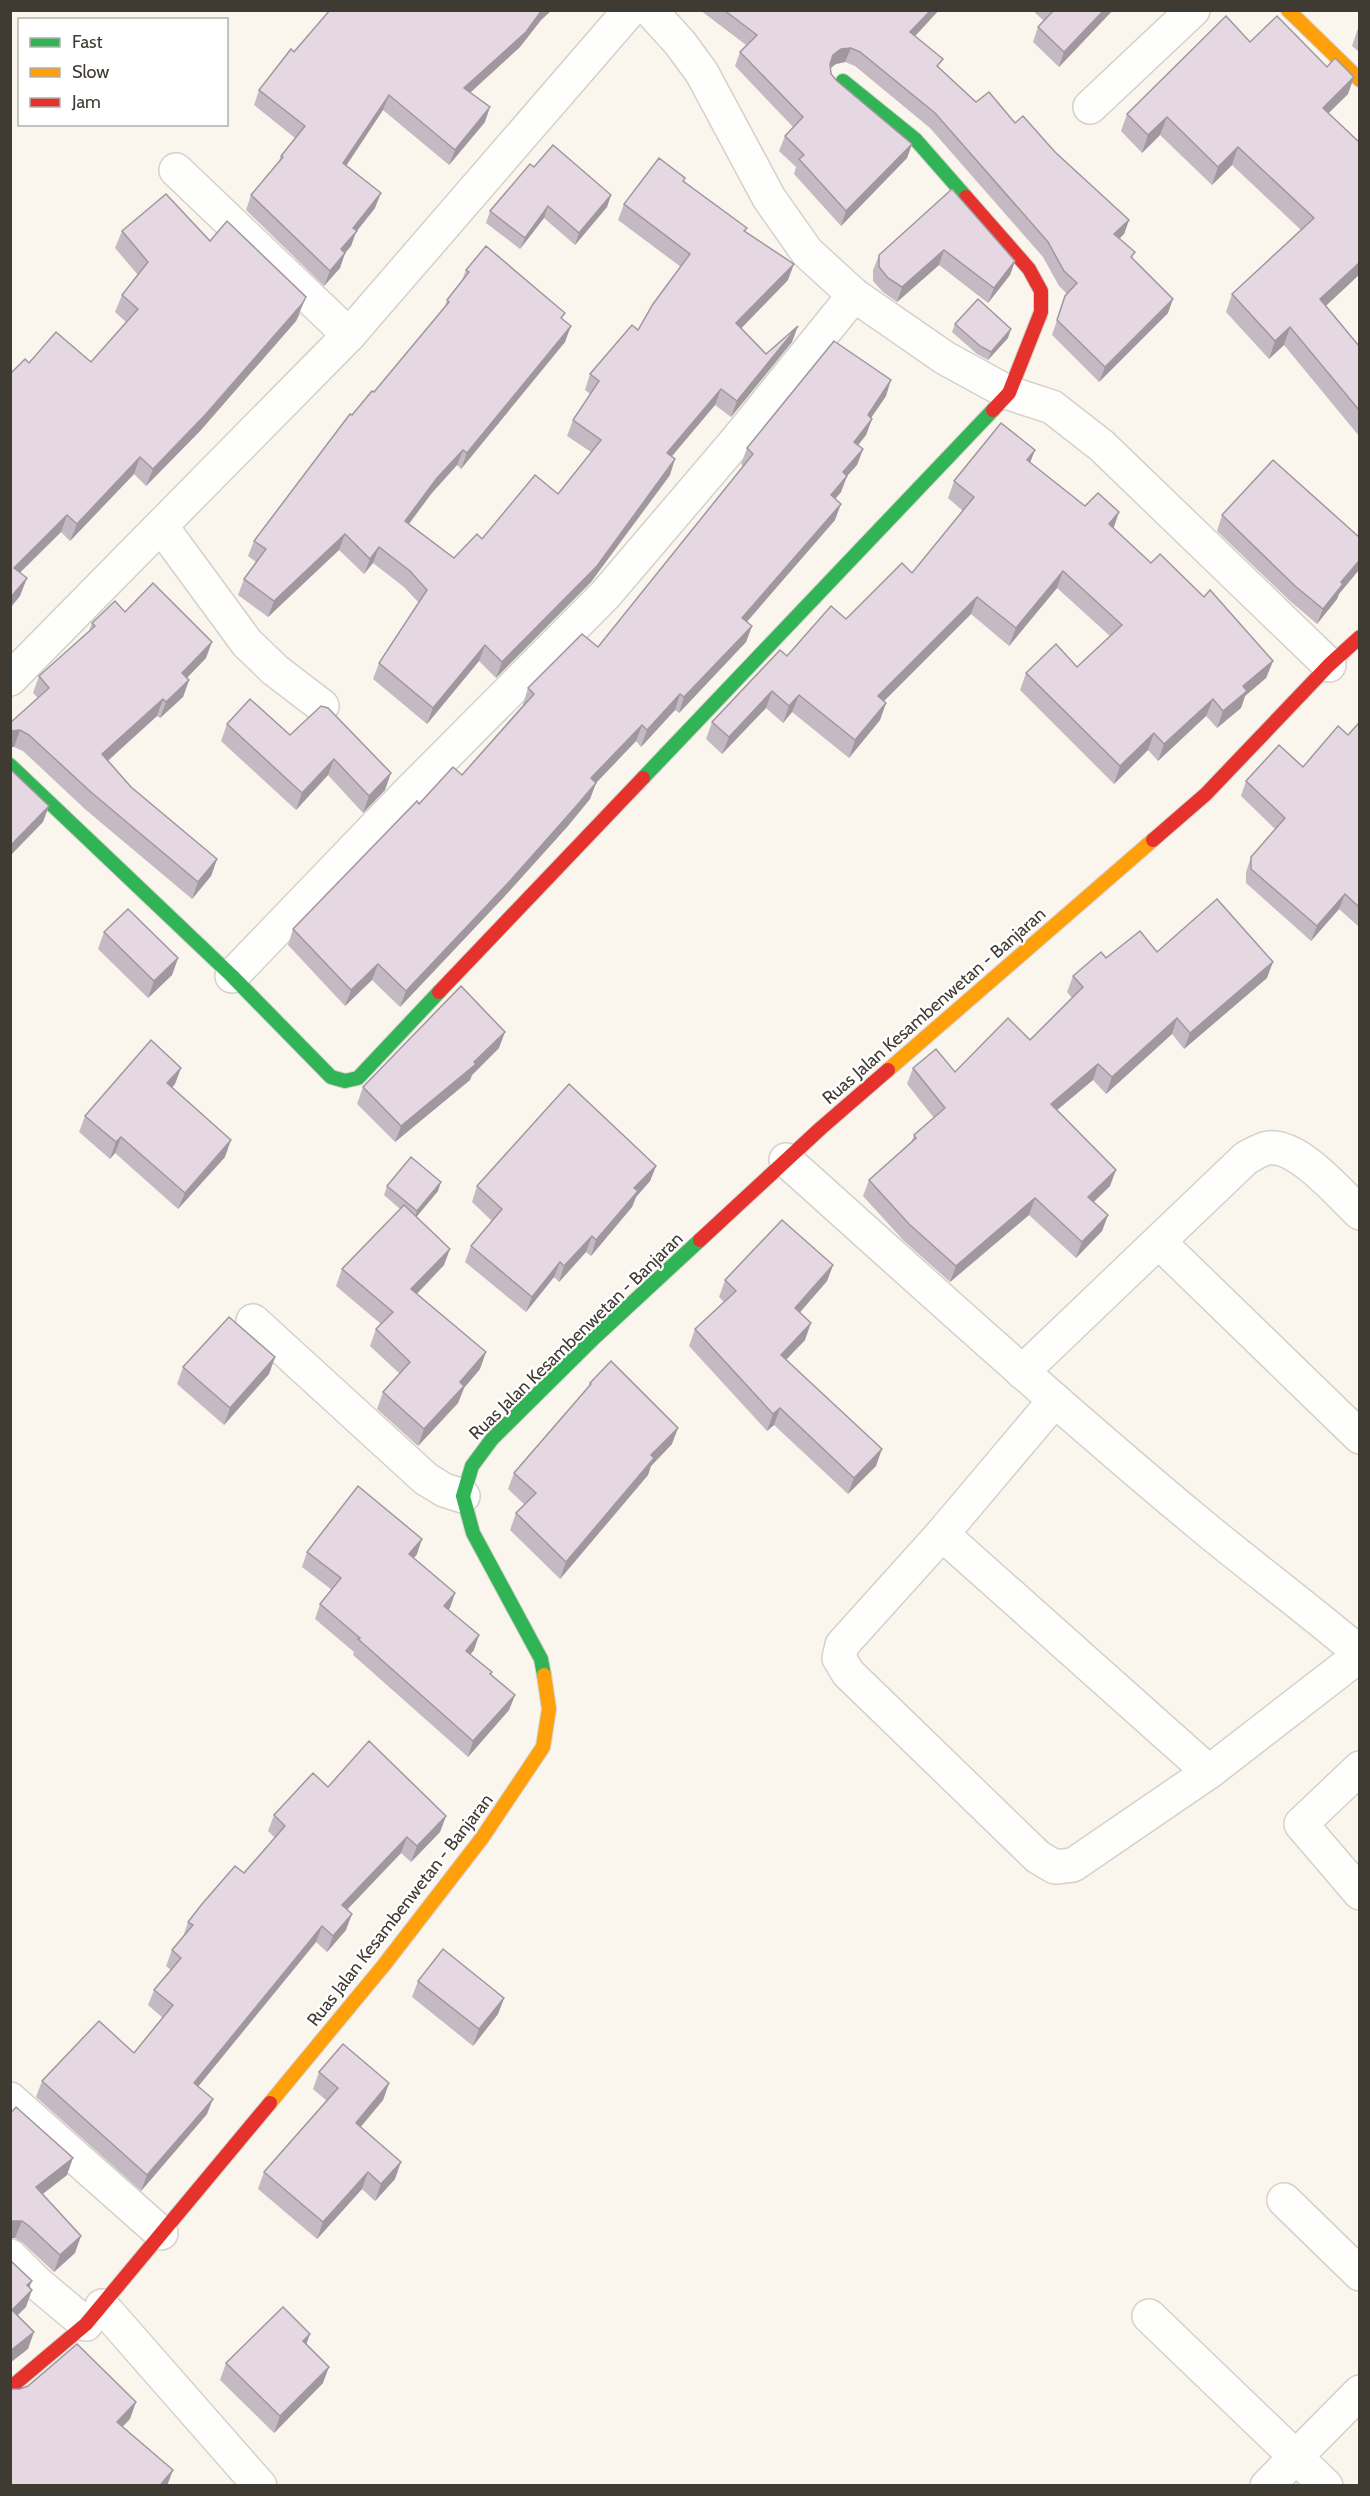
<svg xmlns="http://www.w3.org/2000/svg" width="1370" height="2496" viewBox="0 0 1370 2496" font-family="Cabin,sans-serif">
<style>
.lines{fill:none;stroke-linecap:round;stroke-linejoin:round}
.street-casing{stroke:#d5d1ca;stroke-width:36}
.fast-casing{stroke:#d5d1ca;stroke-width:16}
.slow-casing{stroke:#d5d1ca;stroke-width:16}
.jam-casing{stroke:#d5d1ca;stroke-width:16}
.street{stroke:#fefefc;stroke-width:33}
.fast{stroke:#30b455;stroke-width:14}
.slow{stroke:#ff9f0a;stroke-width:14}
.jam{stroke:#e5322d;stroke-width:14}
.wall{fill:#c5bac3}
.shaded-wall{fill:#a0979f}
.building{fill:#e5d8e3;stroke:#a0979f;stroke-width:1.5}
.labels{text-anchor:middle;stroke-width:4.5;stroke-linejoin:round;paint-order:stroke}
.street-label{font-size:18px;fill:#3f3b33;stroke:#fff}
</style>
<rect width="100%" height="100%" fill="#faf6ee"/>
<g class="lines">
<g class="street-casing">
<g id="street">
<path d="M650,10L680,43L702,73L769,198L807,252L854,295L945,358L1009,393L1052,407L1102,446L1329,665"/>
<path d="M1090,107L1193,10"/>
<path d="M176,170L349,335"/>
<path d="M161,526L247,643L275,670L322,706"/>
<path d="M10,679L349,335L630,10"/>
<path d="M232,976L408,793L605,595L737,440L854,295"/>
<path d="M786,1160C923,1283 1059,1407 1201,1525C1253,1568 1308,1609 1360,1653"/>
<path d="M1159,1242L1360,1437"/>
<path d="M253,1321L426,1479L444,1490L463,1496"/>
<path d="M1022,1372L1246,1158C1252,1155 1261,1149 1268,1148C1298,1144 1339,1193 1360,1213"/>
<path d="M1055,1400L942,1534L842,1645L839,1658L848,1673L1038,1857L1055,1867L1073,1865L1209,1772L1360,1655"/>
<path d="M942,1534L1209,1772"/>
<path d="M1360,1768L1301,1824L1360,1893"/>
<path d="M10,2099L161,2233"/>
<path d="M1284,2200L1360,2274"/>
<path d="M10,2256L37,2283L86,2324"/>
<path d="M102,2306L260,2486"/>
<path d="M1149,2316L1326,2486"/>
<path d="M1267,2486L1360,2392"/>
</g>
</g>
<g class="fast-casing">
<g id="fast">
<path d="M843,81L916,140L966,197"/>
<path d="M10,765L232,976L331,1077L345,1081L358,1078L439,992"/>
<path d="M643,778L993,410"/>
<path d="M544,1675L541,1659L473,1533L463,1496L472,1466L492,1439L593,1339L700,1240"/>
</g>
</g>
<g class="slow-casing">
<g id="slow">
<path d="M1288,10L1360,80"/>
<path d="M888,1070L1153,840"/>
<path d="M270,2103L384,1965L482,1838L543,1747L549,1709L544,1675"/>
</g>
</g>
<g class="jam-casing">
<g id="jam">
<path d="M966,197L1029,269L1041,291V312L1009,393L993,410"/>
<path d="M1153,840L1206,794L1329,665L1360,637"/>
<path d="M439,992L643,778"/>
<path d="M700,1240L821,1128L888,1070"/>
<path d="M10,2388L86,2324L270,2103"/>
</g>
</g>
<use href="#street" class="street"/>
<use href="#fast" class="fast"/>
<use href="#slow" class="slow"/>
<use href="#jam" class="jam"/>
</g>
<g class="wall">
<path d="M330,10H552L541,20L520,47L470,92L485,122L449,165L383,110L346,166L375,208L356,232L351,246L345,253L340,268L324,286L246,210L251,195L279,161L281,156L295,138L254,105L259,90Z"/>
<path d="M700,10H939L915,36L940,68L976,102L1015,123L1055,152L1129,220L1124,234L1120,238L1168,313L1099,382L1052,335L1065,296L1067,294L1059,286L1043,257L930,128L855,66L845,62L836,64L830,68L831,74L837,81L912,144L907,158L841,226L794,174L796,167L779,151L785,136L793,127L735,66L740,52L746,45Z"/>
<path d="M1032,10H1113L1059,67L1033,42L1038,27L1044,21Z"/>
<path d="M1359,27V52L1352,46L1357,31Z"/>
<path d="M1250,42L1348,94L1329,113L1326,306L1359,346V436L1284,345L1269,359L1226,312L1232,294L1301,230L1232,165L1212,185L1160,135L1142,153L1121,131L1127,114Z"/>
<path d="M534,167L611,195L607,207L575,245L544,218L520,249L486,223L490,211Z"/>
<path d="M684,181L745,232L788,280L741,328L766,354L792,342L731,417L715,405L672,456L670,475L591,582L496,678L479,661L427,724L373,679L379,663L419,603L404,587L373,563L364,574L339,550L268,617L238,595L244,579L256,562L248,556L254,541L352,415L374,392L444,309L447,300L462,280L466,270L563,319L565,342L461,469L457,465L431,494L409,524L454,558L482,539L558,494L591,452L567,436L573,420L590,394L585,390L590,374L638,330L681,267L618,220L624,204Z"/>
<path d="M952,189L1015,261L1010,275L988,303L939,265L897,302L883,292L873,281V270L879,255Z"/>
<path d="M122,231L210,241L300,314L296,321L200,431L146,486L134,474L70,541L61,532L20,573V596L10,608V374L29,363L91,362L126,322L115,312L122,295L138,275L115,248Z"/>
<path d="M955,324L1008,338L988,360L977,354L952,332Z"/>
<path d="M886,396L871,418L872,419L866,435L858,445L863,449L857,465L847,476L841,492L835,499V520L747,622L752,626L746,642L679,713L675,710L641,747L636,741L596,783L590,799L567,827L503,898L400,1007L372,980L345,1006L288,945L293,929L419,804L462,775L523,705V704L528,688L598,647L743,466L741,464L747,448Z"/>
<path d="M1035,450L1030,463L1114,529L1151,563L1204,597L1273,661L1266,678L1245,696L1241,708L1217,728L1206,716L1158,761L1148,750L1114,784L1020,690L1026,673L1077,667L1110,636L1057,588L1009,646L971,614L884,701L886,703L880,720L849,758L792,712L783,723L766,708L722,754L706,739L712,722L787,656L846,619L912,573L963,511L948,498L954,481Z"/>
<path d="M1222,515L1339,594L1337,599L1317,624L1290,601L1217,531Z"/>
<path d="M125,612L206,658L187,678L189,680L183,697L160,718L157,716L108,761L131,787L217,859L211,876L192,899L86,810L23,751L14,747H10L38,698L33,693L39,676L89,631L92,623Z"/>
<path d="M321,706L385,790L363,813L328,775L296,810L221,741L227,724L290,735Z"/>
<path d="M1359,723V927L1339,909L1311,941L1246,883V872L1251,857L1275,829L1241,796L1246,781L1303,767L1348,735Z"/>
<path d="M104,932L178,958L172,975L148,998L98,949Z"/>
<path d="M1157,952L1267,978L1184,1049L1172,1034L1106,1094L1093,1080L1057,1110L1110,1186L1094,1202L1108,1215L1102,1231L1076,1258L1029,1215L950,1282L903,1240L863,1196L869,1180L911,1143L914,1135L934,1118L907,1084L913,1068L955,1072L1030,1040L1072,998L1067,992L1073,976L1106,958Z"/>
<path d="M499,1048L472,1075L470,1080L395,1142L357,1104L363,1087Z"/>
<path d="M175,1084L172,1088L225,1157L178,1209L115,1153L110,1159L79,1132L85,1116Z"/>
<path d="M656,1166L650,1181L636,1197L632,1207L591,1256L586,1252L559,1282L554,1277L526,1312L465,1262L471,1246L492,1221L472,1202L477,1186Z"/>
<path d="M387,1186L438,1191L416,1216L444,1265L417,1294L480,1369L464,1388L458,1403L418,1446L377,1409L383,1392L400,1374L370,1346L376,1329L381,1324L336,1286L342,1269L400,1209L384,1195Z"/>
<path d="M833,1265L827,1281L800,1312L805,1340L786,1360L876,1466L848,1494L774,1425L767,1431L689,1346L695,1329L724,1302L719,1297L725,1280Z"/>
<path d="M275,1357L269,1374L224,1425L177,1384L183,1367Z"/>
<path d="M590,1383L672,1444L651,1466L648,1475L560,1579L510,1530L516,1513L525,1505L508,1489L514,1473L587,1389Z"/>
<path d="M307,1552L417,1554L414,1558L450,1608L448,1609L474,1650L470,1655L492,1672L491,1675L515,1695L509,1710L468,1757L353,1655L354,1652L315,1619L320,1604L332,1590L302,1567Z"/>
<path d="M328,1787L446,1816L440,1832L411,1862L401,1853L347,1910L346,1930L327,1952L316,1942L198,2086L207,2114L141,2191L36,2097L42,2081L134,2053L163,2018L148,2005L154,1990L171,1970L166,1966L172,1950L183,1937L188,1922L244,1873L275,1838L268,1831L274,1815Z"/>
<path d="M418,1981L504,1998L498,2014L473,2046L412,1997Z"/>
<path d="M319,2072L389,2083L383,2100L360,2127L395,2179L375,2201L362,2189L317,2239L258,2189L264,2172L327,2101L313,2089Z"/>
<path d="M10,2114L67,2175L42,2194L75,2253L54,2272L23,2243L15,2238H10Z"/>
<path d="M306,2344L323,2383L274,2433L220,2380L226,2363Z"/>
</g>
<g class="shaded-wall">
<path d="M542,10H552L541,20L520,47L459,103L464,88Z"/>
<path d="M931,10H939L905,47L910,32Z"/>
<path d="M1104,10H1113L1059,67L1064,52Z"/>
<path d="M851,48L845,62L836,64L828,70L833,55L841,49Z"/>
<path d="M1354,77L1348,94L1316,125L1323,108Z"/>
<path d="M389,95L383,110L338,178L343,163Z"/>
<path d="M490,107L485,122L449,165L455,150Z"/>
<path d="M1167,117L1160,135L1142,153L1148,135Z"/>
<path d="M912,144L907,158L841,226L846,211Z"/>
<path d="M1238,147L1232,165L1212,185L1218,167Z"/>
<path d="M381,193L375,208L356,232L351,246L339,260L345,253L340,268L324,286L330,271L353,228Z"/>
<path d="M611,195L607,207L575,245L579,233Z"/>
<path d="M548,206L544,218L520,249L525,238Z"/>
<path d="M1129,220L1124,234L1109,248L1114,234Z"/>
<path d="M944,250L939,265L897,302L902,287Z"/>
<path d="M1015,261L1010,275L988,303L994,288Z"/>
<path d="M1359,263V275L1314,317L1320,299Z"/>
<path d="M794,264L788,280L731,339L736,323Z"/>
<path d="M306,297L296,321L200,431L146,486L153,469Z"/>
<path d="M1173,299L1168,313L1099,382L1105,367Z"/>
<path d="M571,326L565,342L461,469L467,453Z"/>
<path d="M798,326L792,342L731,417L737,401Z"/>
<path d="M1290,327L1284,345L1269,359L1275,341Z"/>
<path d="M1011,329L1008,338L988,360L991,352Z"/>
<path d="M891,380L886,396L862,431L868,415Z"/>
<path d="M721,389L715,405L661,469L667,453Z"/>
<path d="M872,419L866,435L848,458L854,442Z"/>
<path d="M863,449L857,465L847,476L841,492L825,511L831,495L843,472Z"/>
<path d="M463,450L457,465L431,494L399,537L405,521L437,478Z"/>
<path d="M1035,450L1028,467L1027,460Z"/>
<path d="M140,457L134,474L70,541L77,524Z"/>
<path d="M675,459L670,475L591,582L496,678L502,662Z"/>
<path d="M841,504L835,520L736,634L742,618Z"/>
<path d="M1119,512L1113,530L1109,524Z"/>
<path d="M67,515L61,532L10,582L14,568Z"/>
<path d="M345,534L339,550L268,617L274,601Z"/>
<path d="M379,547L373,563L364,574L370,559Z"/>
<path d="M1359,561V570L1339,594L1337,599L1317,624L1323,609L1341,582Z"/>
<path d="M1063,571L1057,588L1009,646L1016,628Z"/>
<path d="M27,578L20,596L10,608V598Z"/>
<path d="M977,597L971,614L872,713L878,696Z"/>
<path d="M752,626L746,642L679,713L684,697Z"/>
<path d="M212,642L206,658L176,689L182,673Z"/>
<path d="M485,645L479,661L427,724L433,708Z"/>
<path d="M1273,661L1266,678L1245,696L1241,708L1217,728L1223,711L1243,686Z"/>
<path d="M189,680L183,697L160,718L166,702Z"/>
<path d="M772,691L766,708L722,754L729,737Z"/>
<path d="M680,694L675,710L641,747L647,730Z"/>
<path d="M799,695L792,712L783,723L789,706Z"/>
<path d="M163,699L157,716L96,771L102,754Z"/>
<path d="M1213,699L1206,716L1158,761L1164,744Z"/>
<path d="M886,703L880,720L849,758L855,740Z"/>
<path d="M642,725L636,741L596,783L590,799L567,827L503,898L400,1007L406,991L591,778Z"/>
<path d="M20,730L14,747H10V731Z"/>
<path d="M1154,733L1148,750L1114,784L1120,766Z"/>
<path d="M334,759L328,775L296,810L302,793Z"/>
<path d="M391,773L385,790L363,813L369,796Z"/>
<path d="M49,806L43,822L10,856V846Z"/>
<path d="M217,859L211,876L192,899L198,882Z"/>
<path d="M1345,894L1339,909L1311,941L1317,926Z"/>
<path d="M178,958L172,975L148,998L154,981Z"/>
<path d="M1273,962L1267,978L1184,1049L1190,1033Z"/>
<path d="M378,964L372,980L345,1006L351,990Z"/>
<path d="M1177,1018L1172,1034L1106,1094L1112,1077Z"/>
<path d="M505,1032L499,1048L472,1075L470,1080L395,1142L401,1126L474,1062Z"/>
<path d="M1098,1064L1093,1080L1045,1120L1051,1104Z"/>
<path d="M181,1068L175,1084L161,1100L167,1083Z"/>
<path d="M121,1137L115,1153L110,1159L116,1142Z"/>
<path d="M231,1140L225,1157L178,1209L185,1193Z"/>
<path d="M656,1166L650,1181L636,1197L632,1207L591,1256L596,1240L634,1188Z"/>
<path d="M1116,1170L1110,1186L1082,1213L1088,1197Z"/>
<path d="M441,1182L438,1191L414,1220L417,1211Z"/>
<path d="M1035,1198L1029,1215L950,1282L956,1266Z"/>
<path d="M1108,1215L1102,1231L1076,1258L1082,1242Z"/>
<path d="M592,1236L586,1252L559,1282L564,1266Z"/>
<path d="M450,1249L444,1265L405,1306L411,1289Z"/>
<path d="M560,1262L554,1277L526,1312L532,1297Z"/>
<path d="M833,1265L827,1281L789,1325L795,1308Z"/>
<path d="M811,1323L805,1340L775,1371L781,1355Z"/>
<path d="M486,1352L480,1369L464,1388L458,1403L418,1446L424,1429L460,1382Z"/>
<path d="M275,1357L269,1374L224,1425L230,1408Z"/>
<path d="M780,1408L774,1425L767,1431L773,1414Z"/>
<path d="M678,1428L672,1444L651,1466L648,1475L560,1579L566,1562L651,1455Z"/>
<path d="M882,1449L876,1466L848,1494L854,1478Z"/>
<path d="M422,1539L417,1554L404,1570L409,1554Z"/>
<path d="M455,1593L450,1608L439,1621L444,1606Z"/>
<path d="M479,1635L474,1650L460,1666L466,1651Z"/>
<path d="M515,1695L509,1710L468,1757L473,1741Z"/>
<path d="M446,1816L440,1832L411,1862L417,1846Z"/>
<path d="M407,1837L401,1853L336,1921L342,1905Z"/>
<path d="M352,1914L346,1930L327,1952L333,1936Z"/>
<path d="M322,1926L316,1942L188,2099L194,2083Z"/>
<path d="M504,1998L498,2014L473,2046L479,2029Z"/>
<path d="M389,2083L383,2100L350,2140L356,2123Z"/>
<path d="M213,2099L207,2114L141,2191L147,2175Z"/>
<path d="M73,2158L67,2175L30,2204L36,2187Z"/>
<path d="M401,2162L395,2179L375,2201L381,2184Z"/>
<path d="M368,2172L362,2189L317,2239L323,2222Z"/>
<path d="M10,2221H22L15,2238H10Z"/>
<path d="M81,2236L75,2253L54,2272L60,2255Z"/>
<path d="M32,2281L26,2295L32,2290L26,2307L10,2323L12,2310L27,2285Z"/>
<path d="M34,2332L28,2349L10,2363V2351Z"/>
<path d="M310,2334L304,2351L303,2341Z"/>
<path d="M329,2367L323,2383L274,2433L280,2416Z"/>
<path d="M136,2402L130,2419L111,2439L117,2422Z"/>
<path d="M173,2470L167,2486H160L161,2484Z"/>
</g>
<g class="building">
<path d="M330,10H542L526,32L464,88L490,107L455,150L389,95L343,163L381,193L353,228L357,231L341,249L345,253L330,271L251,195L283,157L281,156L305,126L259,90L291,49L294,52Z"/>
<path d="M724,10H931L910,32L943,59L937,66L976,102L989,92L1015,123L1023,116L1055,152L1129,220L1114,234L1135,252L1131,257L1173,299L1105,367L1057,320L1065,296L1077,283L1064,271L1048,242L935,113L860,52L851,48L841,49L833,55L830,64L831,74L837,81L912,144L846,211L799,159L804,155L785,136L803,117L740,52L757,35Z"/>
<path d="M1104,10L1064,52L1038,27L1054,10Z"/>
<path d="M1226,16L1250,42L1277,16L1327,67L1335,58L1354,77L1323,108L1359,142V263L1320,299L1359,346V410L1290,327L1275,341L1232,294L1314,218L1238,147L1218,167L1167,117L1148,135L1127,114Z"/>
<path d="M553,145L611,195L579,233L548,206L525,238L490,211L530,164L534,167Z"/>
<path d="M659,158L685,178L683,181L747,228L744,231L794,264L736,323L766,354L798,326L737,401L721,389L667,453L675,459L597,566L502,662L485,645L433,708L379,663L427,590L410,571L379,547L370,559L345,534L274,601L244,579L266,549L254,541L350,414L352,415L372,391L374,392L449,302L447,300L469,272L466,270L486,246L565,313L561,318L571,326L467,453L463,450L437,478L405,521L454,558L477,534L482,539L535,475L558,494L601,440L573,420L599,381L590,374L632,325L638,330L653,304L690,254L624,204Z"/>
<path d="M952,189L1015,261L994,288L944,250L902,287L888,278L879,267V255Z"/>
<path d="M166,194L210,241L227,221L306,297L302,304L206,414L153,469L140,457L77,524L67,515L14,568L27,578L10,598V374L25,359L29,363L56,332L91,362L138,309L122,295L148,262L122,231Z"/>
<path d="M978,299L1011,329L991,352L980,346L955,324Z"/>
<path d="M834,341L891,380L868,415L872,419L854,442L863,449L843,472L847,476L831,495L841,504L742,618L752,626L684,697L680,694L647,730L642,725L591,778L596,783L572,811L509,882L406,991L378,964L351,990L293,929L417,801L419,804L453,767L462,775L534,694L528,688L582,634L598,647L753,454L747,448Z"/>
<path d="M1001,423L1035,450L1027,460L1085,506L1098,493L1119,512L1109,524L1151,563L1160,554L1204,597L1210,590L1273,661L1243,686L1247,691L1223,711L1213,699L1164,744L1154,733L1120,766L1026,673L1056,644L1077,667L1122,625L1063,571L1016,628L977,597L878,696L886,703L855,740L799,695L789,706L772,691L729,737L712,722L780,650L787,656L831,606L846,619L902,563L912,573L974,497L954,481Z"/>
<path d="M1273,460L1359,537V561L1341,582L1343,584L1323,609L1295,586L1222,515Z"/>
<path d="M153,583L212,642L182,673L189,680L166,702L163,699L102,754L131,787L217,859L198,882L92,793L29,735L20,730L10,731V723L49,688L39,676L95,626L92,623L115,601L125,612Z"/>
<path d="M250,699L290,735L321,706L328,708L391,773L369,796L334,759L302,793L227,724Z"/>
<path d="M1359,723V907L1345,894L1317,926L1251,869V857L1285,818L1246,781L1279,745L1303,767L1338,726L1348,735Z"/>
<path d="M10,769L49,806L10,846Z"/>
<path d="M1217,899L1273,962L1190,1033L1177,1018L1112,1077L1098,1064L1051,1104L1116,1170L1088,1197L1108,1215L1082,1242L1035,1198L956,1266L909,1224L869,1180L916,1138L914,1135L945,1108L913,1068L936,1049L955,1072L1008,1018L1030,1040L1083,987L1073,976L1101,952L1106,958L1140,931L1157,952Z"/>
<path d="M128,909L178,958L154,981L104,932Z"/>
<path d="M461,986L505,1032L474,1062L476,1064L401,1126L363,1087Z"/>
<path d="M151,1040L181,1068L167,1083L231,1140L185,1193L121,1137L116,1142L85,1116Z"/>
<path d="M569,1084L656,1166L634,1188L638,1191L596,1240L592,1236L564,1266L560,1262L532,1297L471,1246L502,1209L477,1186Z"/>
<path d="M411,1157L441,1182L417,1211L387,1186Z"/>
<path d="M404,1205L450,1249L411,1289L486,1352L460,1382L464,1386L424,1429L383,1392L410,1362L376,1329L393,1312L342,1269Z"/>
<path d="M782,1220L833,1265L795,1308L811,1323L781,1355L882,1449L854,1478L780,1408L773,1414L695,1329L736,1291L725,1280Z"/>
<path d="M229,1317L275,1357L230,1408L183,1367Z"/>
<path d="M611,1361L678,1428L651,1455L654,1458L566,1562L516,1513L536,1493L514,1473L591,1384L590,1383Z"/>
<path d="M358,1486L422,1539L409,1554L455,1593L444,1606L479,1635L466,1651L492,1672L490,1674L515,1695L473,1741L358,1639L360,1638L320,1604L341,1578L307,1552Z"/>
<path d="M369,1741L446,1816L417,1846L407,1837L342,1905L352,1914L333,1936L322,1926L194,2083L213,2099L147,2175L42,2081L99,2021L134,2053L173,2005L154,1990L181,1958L172,1950L193,1925L188,1922L202,1904L235,1866L244,1873L285,1826L274,1815L313,1773L328,1787Z"/>
<path d="M443,1949L504,1998L479,2029L418,1981Z"/>
<path d="M343,2044L389,2083L356,2123L401,2162L381,2184L368,2172L323,2222L264,2172L338,2088L319,2072Z"/>
<path d="M16,2107L73,2158L36,2187L81,2236L60,2255L29,2226L22,2221H10V2114Z"/>
<path d="M10,2260L32,2281L27,2285L32,2290L12,2310L34,2332L10,2351Z"/>
<path d="M283,2307L310,2334L303,2341L329,2367L280,2416L226,2363Z"/>
<path d="M77,2344L136,2402L117,2422L173,2470L161,2484L162,2486H10V2389H20L28,2386Z"/>
</g>
<g class="labels">
<g class="street-label">
<text transform="translate(934 1006) rotate(-41)" y="6">Ruas Jalan Kesambenwetan - Banjaran</text>
<text transform="translate(576 1336) rotate(-44)" y="6">Ruas Jalan Kesambenwetan - Banjaran</text>
<text transform="translate(400 1910) rotate(-52)" y="6">Ruas Jalan Kesambenwetan - Banjaran</text>
</g>
</g>
<rect width="1370" height="2496" fill="none" stroke="#3f3b33" stroke-width="24"/>
<rect x="18" y="18" width="210" height="108" fill="#ffffff" stroke="#b2b1ad" stroke-width="1.5"/>
<rect x="30" y="38" width="30" height="9" fill="#30b455" stroke="#b2b1ad" stroke-width="1.5"/>
<text x="72" y="48" font-size="18" fill="#3f3b33">Fast</text>
<rect x="30" y="68" width="30" height="9" fill="#ff9f0a" stroke="#b2b1ad" stroke-width="1.5"/>
<text x="72" y="78" font-size="18" fill="#3f3b33">Slow</text>
<rect x="30" y="98" width="30" height="9" fill="#e5322d" stroke="#b2b1ad" stroke-width="1.5"/>
<text x="72" y="108" font-size="18" fill="#3f3b33">Jam</text>
</svg>
